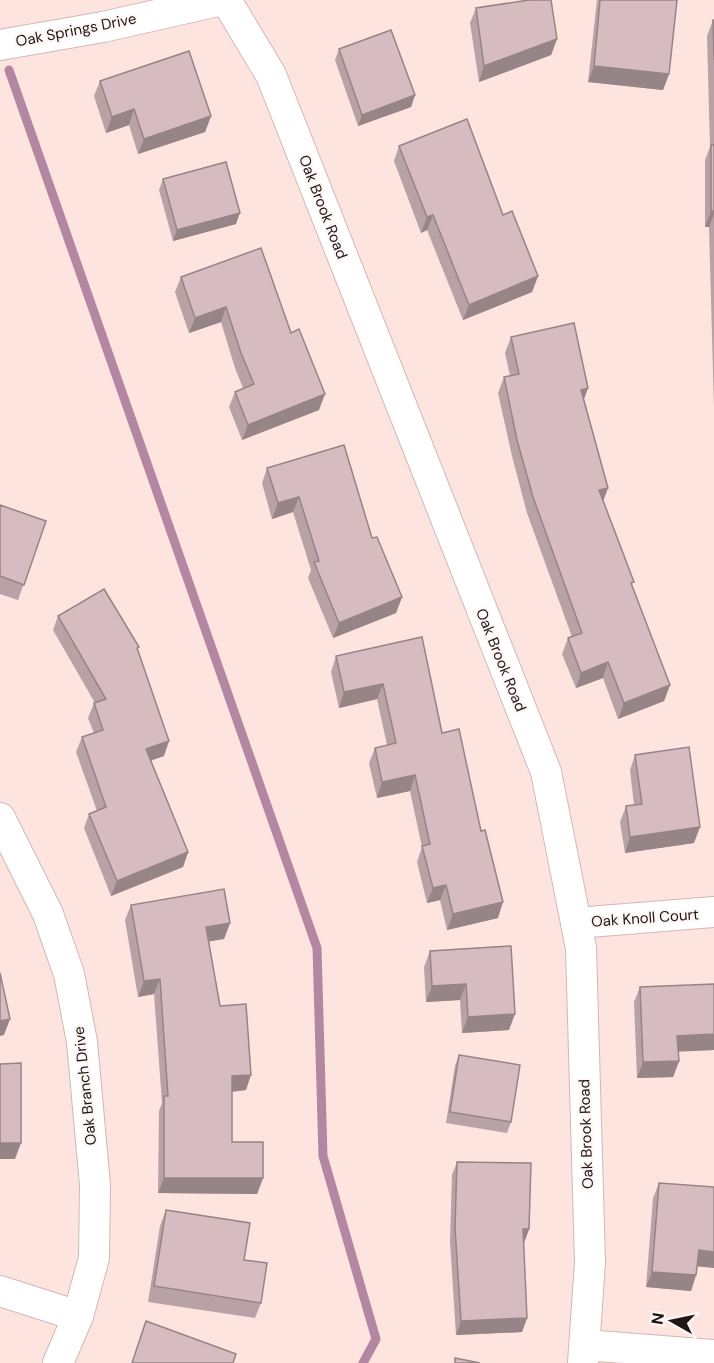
<svg xmlns="http://www.w3.org/2000/svg" width="714" height="1363" viewBox="0 0 714 1363" font-family="'DM Sans',sans-serif">
<style>
.lines{fill:none;stroke-linecap:round;stroke-linejoin:round}
.stream{stroke:#b387a1;stroke-width:9}
.street-casing{stroke:#d2b8b3;stroke-width:32}
.street{stroke:#fff;stroke-width:30}
.wall{fill:#b8a2a5}
.shaded-wall{fill:#968486}
.building{fill:#d6bcc0;stroke:#968486;stroke-width:1.5}
.labels{text-anchor:middle;stroke-width:4.5;stroke-linejoin:round;paint-order:stroke}
.street-label{font-size:15px;fill:#201715;stroke:#fcf6f5}
</style>
<rect width="100%" height="100%" fill="#fee4de"/>
<g class="lines">
<path class="stream" d="M9,70L317,948L323,1156L376,1339L363,1363"/>
<g class="street-casing">
<g id="street">
<path d="M226,0L271,75L546,772L581,948L590,1262L583,1363"/>
<path d="M0,45L103,27L222,0"/>
<path d="M0,818L48,914L69,974L82,1042L95,1185L94,1258L78,1316L58,1363"/>
<path d="M576,923L714,912"/>
<path d="M0,1291L78,1316"/>
<path d="M585,1345L714,1355"/>
</g>
</g>
<use href="#street" class="street"/>
</g>
<g class="wall">
<path d="M597,0H677L669,74L663,90L588,82Z"/>
<path d="M476,8L557,39L551,55L479,82L470,23Z"/>
<path d="M713,20H714V408L709,227H705V160L710,147L707,36Z"/>
<path d="M339,49L415,95L411,107L358,126L335,60Z"/>
<path d="M100,81L211,116L205,132L138,154L129,125L106,133L94,96Z"/>
<path d="M399,146L503,215L538,276L532,292L463,320L427,230L421,233L394,161Z"/>
<path d="M163,179L236,224L173,241L159,190Z"/>
<path d="M261,248L319,410L242,440L229,407L235,392L243,388L235,368L221,322L189,333L175,292L181,277Z"/>
<path d="M511,337L588,388L584,399L608,488L603,500L632,586L670,685L664,701L618,719L603,678L576,688L562,654L568,638L572,637L527,513L512,456L498,393L504,377L510,376L505,353Z"/>
<path d="M267,468L372,538L402,597L396,613L333,638L308,578L311,570L293,512L272,519L262,483Z"/>
<path d="M0,505L46,521L18,600L0,594Z"/>
<path d="M58,616L139,647L137,650L164,756L151,760L188,852L183,867L111,896L84,828L89,814L97,811L76,752L82,737L94,733L88,718L94,703H95L53,630Z"/>
<path d="M422,637L442,733L498,918L447,930L440,900L427,903L417,862L422,847L410,791L377,798L369,763L375,748L387,745L377,699L339,708L331,672L336,656Z"/>
<path d="M635,755L694,843L625,853L620,822L626,806L634,805L630,770Z"/>
<path d="M131,905L230,923L224,939L209,941L220,1006L246,1090L232,1092V1142L263,1178L257,1194L158,1193L159,1111L162,1103L154,994L138,997L125,920Z"/>
<path d="M511,946L509,1030L462,1033L460,1000L426,1002L424,967L430,951Z"/>
<path d="M714,984V1050L678,1051L679,1061L673,1077L637,1078L634,1002L640,987Z"/>
<path d="M459,1055L511,1122L507,1133L446,1123L455,1066Z"/>
<path d="M457,1162L529,1229L524,1243H523L527,1318L522,1332L456,1335L450,1242L452,1175Z"/>
<path d="M659,1183L697,1266L696,1275L691,1291L646,1287L653,1198Z"/>
<path d="M166,1210L244,1260L261,1303L255,1318L148,1302L160,1226Z"/>
</g>
<g class="shaded-wall">
<path d="M557,39L551,55L479,82L484,66Z"/>
<path d="M594,66L669,74L663,90L588,82Z"/>
<path d="M415,95L411,107L358,126L362,115Z"/>
<path d="M134,109L129,125L106,133L112,117Z"/>
<path d="M211,116L205,132L138,154L144,139Z"/>
<path d="M711,211H714V214L709,227H705Z"/>
<path d="M240,213L236,224L173,241L177,230Z"/>
<path d="M433,215L427,230L421,233L427,217Z"/>
<path d="M538,276L532,292L463,320L469,305Z"/>
<path d="M226,307L221,322L189,333L195,318Z"/>
<path d="M588,388L582,404L581,390Z"/>
<path d="M325,394L319,410L242,440L248,425Z"/>
<path d="M608,488L602,504L599,490Z"/>
<path d="M299,497L293,512L272,519L278,503Z"/>
<path d="M402,597L396,613L333,638L339,623Z"/>
<path d="M608,662L603,678L576,688L581,673Z"/>
<path d="M383,684L377,699L339,708L344,692Z"/>
<path d="M670,685L664,701L618,719L624,703Z"/>
<path d="M169,741L164,756L141,764L146,749Z"/>
<path d="M415,775L410,791L377,798L382,782Z"/>
<path d="M700,827L694,843L625,853L630,837Z"/>
<path d="M188,852L183,867L111,896L117,881Z"/>
<path d="M446,885L440,900L427,903L433,888Z"/>
<path d="M503,902L498,918L447,930L453,914Z"/>
<path d="M230,923L224,939L200,943L206,927Z"/>
<path d="M160,979L154,994L138,997L144,981Z"/>
<path d="M466,984L460,1000L426,1002L432,986Z"/>
<path d="M515,1014L509,1030L462,1033L468,1017Z"/>
<path d="M10,1019L4,1035L0,1036V1021Z"/>
<path d="M714,1034V1050L672,1052L677,1036Z"/>
<path d="M679,1061L673,1077L637,1078L643,1062Z"/>
<path d="M251,1075L246,1090L226,1092L232,1076Z"/>
<path d="M0,1143H21L15,1159H0Z"/>
<path d="M164,1178H263L257,1194L158,1193Z"/>
<path d="M523,1229H529L524,1243H518Z"/>
<path d="M699,1250L714,1252V1268L693,1266Z"/>
<path d="M652,1272L696,1275L691,1291L646,1287Z"/>
<path d="M527,1318L522,1332L456,1335L461,1321Z"/>
</g>
<g class="building">
<path d="M529,0H551L557,39L484,66L476,8Z"/>
<path d="M600,0H677L669,74L594,66Z"/>
<path d="M713,20H714V60Z"/>
<path d="M391,30L415,95L362,115L339,49Z"/>
<path d="M189,51L211,116L144,139L134,109L112,117L100,81Z"/>
<path d="M467,119L503,215L512,211L538,276L469,305L433,215L427,217L399,146Z"/>
<rect x="711" y="145" width="3" height="66"/>
<path d="M226,162L240,213L177,230L163,179Z"/>
<path d="M261,248L291,333L299,329L325,394L248,425L235,392L254,384L241,353L226,307L195,318L181,277Z"/>
<path d="M574,323L588,388L581,390L608,488L599,490L634,582L631,583L670,685L624,703L608,662L581,673L568,638L582,633L533,497L517,440L504,377L519,374L511,337Z"/>
<path d="M344,445L372,538L377,537L402,597L339,623L314,562L319,561L299,497L278,503L267,468Z"/>
<path d="M0,505L46,521L24,585L0,576Z"/>
<path d="M104,589L139,647L137,648L169,741L146,749L188,852L117,881L89,814L106,807L82,737L103,730L94,703L106,699L58,616Z"/>
<path d="M422,637L442,733L459,729L481,831L485,830L503,902L453,914L446,885L433,888L422,846L430,844L415,775L382,782L375,748L396,743L383,684L344,692L336,656Z"/>
<path d="M689,747L700,827L630,837L626,806L642,804L635,755Z"/>
<path d="M224,889L230,923L206,927L220,1006L246,1004L251,1075L232,1076V1142H263V1178H164V1096H168L160,979L144,981L131,905Z"/>
<path d="M511,946L515,1014L468,1017L466,984L432,986L430,951Z"/>
<path d="M0,973L10,1019L0,1021Z"/>
<path d="M714,984V1034L677,1036L679,1061L643,1062L640,987Z"/>
<path d="M459,1055L520,1065L511,1122L450,1112Z"/>
<path d="M21,1063V1143H0V1064Z"/>
<path d="M457,1162L531,1163L529,1229H523L527,1318L461,1321L455,1228Z"/>
<path d="M659,1183L714,1187V1252L699,1250L696,1275L652,1272Z"/>
<path d="M166,1210L250,1223L244,1260L267,1263L261,1303L154,1286Z"/>
<path d="M146,1321L236,1354L233,1363H132Z"/>
<path d="M455,1358L480,1363H455Z"/>
</g>
<g class="labels">
<g class="street-label">
<text transform="translate(76 30) rotate(-11)" y="5">Oak Springs Drive</text>
<text transform="translate(323 207) rotate(69)" y="5">Oak Brook Road</text>
<text transform="translate(501 660) rotate(68)" y="5">Oak Brook Road</text>
<text transform="translate(645 918) rotate(-4)" y="5">Oak Knoll Court</text>
<text transform="translate(85 1086) rotate(-96)" y="5">Oak Branch Drive</text>
<text transform="translate(586 1134) rotate(-92)" y="5">Oak Brook Road</text>
</g>
</g>
<g transform="translate(672 1321) rotate(279)" stroke="#fcf6f5" stroke-width="4.5" paint-order="stroke">
<path d="M0-4.5L10 22L0 15L-10 22Z" fill="#201715"/>
<text y="-9" font-size="16" font-weight="bold" text-anchor="middle" fill="#201715">N</text>
</g>
</svg>
